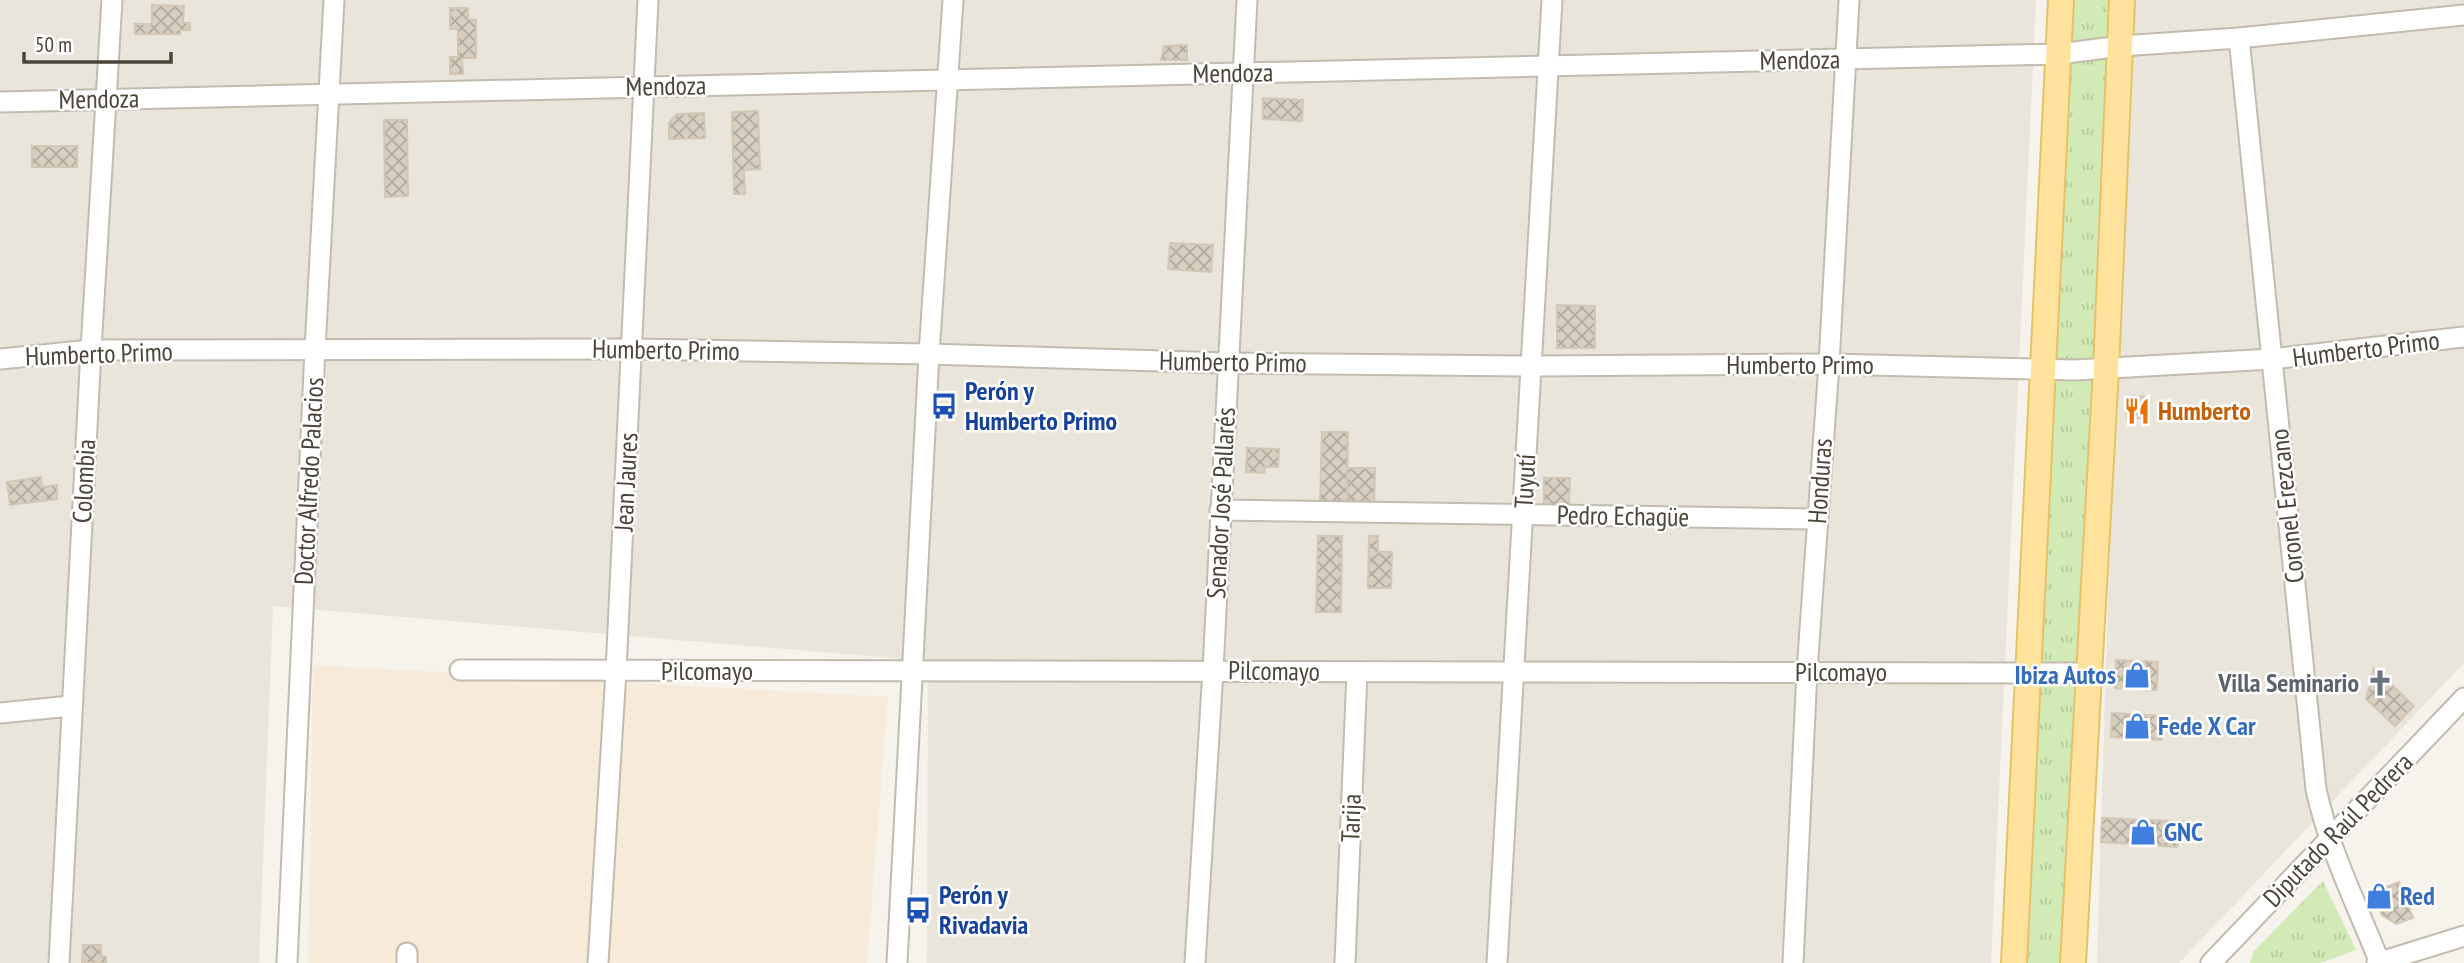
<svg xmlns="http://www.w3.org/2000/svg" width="2464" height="963" viewBox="0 0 2464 963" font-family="'PT Sans Narrow',sans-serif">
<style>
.residential{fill:#eae5da}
.commercial{fill:#f7ead8}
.grass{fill:url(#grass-tufts)}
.building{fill:url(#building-cross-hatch);stroke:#d3c7b4;stroke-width:2}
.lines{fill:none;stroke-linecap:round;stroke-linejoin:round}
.minor-casing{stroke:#c2bbae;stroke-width:23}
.major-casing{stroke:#e6c16a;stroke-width:28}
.minor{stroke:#fff;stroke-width:19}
.major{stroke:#ffe39c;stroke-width:24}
.labels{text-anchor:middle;stroke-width:5;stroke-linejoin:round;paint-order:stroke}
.street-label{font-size:26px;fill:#4b4439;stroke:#fff}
.transit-label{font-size:26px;font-weight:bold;fill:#164399;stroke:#fff;text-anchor:start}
.food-label{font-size:26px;font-weight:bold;fill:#c56008;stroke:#fff;text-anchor:start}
.shop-label{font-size:26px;font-weight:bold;fill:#366cbe;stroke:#fff;text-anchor:start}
.worship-label{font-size:26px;font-weight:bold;fill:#5b616d;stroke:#fff;text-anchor:end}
</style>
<defs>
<pattern id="grass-tufts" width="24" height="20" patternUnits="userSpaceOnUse" patternTransform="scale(1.75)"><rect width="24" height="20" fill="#d2eab5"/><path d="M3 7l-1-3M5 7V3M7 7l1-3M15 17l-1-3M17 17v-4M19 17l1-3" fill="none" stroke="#b6ca9c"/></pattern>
<pattern id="building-cross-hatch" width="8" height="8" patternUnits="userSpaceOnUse" patternTransform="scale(1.75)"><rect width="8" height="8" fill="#d8cfc1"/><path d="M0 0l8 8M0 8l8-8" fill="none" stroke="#b1aa9e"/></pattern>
</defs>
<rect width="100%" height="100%" fill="#f6f3ec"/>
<g class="residential">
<path d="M0,0H2036L1991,963H927L928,661L273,606L259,963H0Z"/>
<path d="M2126,0H2464V663L2179,963H2097Z"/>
</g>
<path class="commercial" d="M313,665L888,697L867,963H308Z"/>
<g class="grass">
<path d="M2061,0H2122L2073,963H2014Z"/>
<path d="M2323,881L2356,950L2320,963H2250L2254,951Z"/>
</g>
<g class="building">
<path d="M152,5L184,6L183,23H190V30H180V34H135V24H152Z"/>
<path d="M450,8H468V19L476,20V58H462L463,74H450V57H458V29H450Z"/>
<path d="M1187,45V60H1161L1164,46Z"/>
<path d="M1263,98L1303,100L1302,121L1263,119Z"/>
<path d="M758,111L760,169L744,170L745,194H734L732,112Z"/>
<path d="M704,113L705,138L669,139V123L677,114Z"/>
<path d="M384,120H407L408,196L385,197Z"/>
<rect x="32" y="146" width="45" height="21"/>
<path d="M1170,243L1213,245L1211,272L1168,269Z"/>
<path d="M1557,305L1595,306V348H1557Z"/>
<path d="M2133,396L2148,397L2147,418H2127V403Z"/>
<path d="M1322,432H1348L1347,504L1320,503Z"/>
<path d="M1247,448L1279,449L1278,467H1265L1264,473L1246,472Z"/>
<path d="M1347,468H1375L1374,505L1347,504Z"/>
<path d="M41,477L42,487L57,485V499L10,505L7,482Z"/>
<path d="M1544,478H1570L1569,511L1544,506Z"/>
<path d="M1318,536H1342L1341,612H1316Z"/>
<path d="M1369,536H1378V552H1392L1391,588H1368Z"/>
<path d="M2116,660L2158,662L2157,690L2115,688Z"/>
<path d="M2374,668L2414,706L2395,726L2366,699Z"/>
<path d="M2112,713L2163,716L2162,740L2111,737Z"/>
<path d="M2102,818L2189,822L2177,847L2101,842Z"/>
<path d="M2399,882L2413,918L2396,924L2382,915L2373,892Z"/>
<path d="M83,945H101V956L106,957V963H82Z"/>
</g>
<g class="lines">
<g class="minor-casing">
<g id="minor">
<path d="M2239,38L2316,789C2329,850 2357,905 2380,963"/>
<path d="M0,102L2059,54L2121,46L2239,38L2464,15"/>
<path d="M0,359L91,350L632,349L929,354L1227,363L1532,366L1829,364L2075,370L2272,359L2464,337"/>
<path d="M1220,510L1817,519"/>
<path d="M460,670L2088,673"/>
<path d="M0,713L71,706"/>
<path d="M59,963L91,350L112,0"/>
<path d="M287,963L315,349L334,0"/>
<path d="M407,963V953"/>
<path d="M598,963L616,671L648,0"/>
<path d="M897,963L929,354L953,0"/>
<path d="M1195,963L1213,670L1247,0"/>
<path d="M1345,963L1357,672"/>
<path d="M1497,963L1552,0"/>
<path d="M1793,963L1807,671L1829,364L1849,0"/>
<path d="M2211,963L2464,698"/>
<path d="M2377,963L2464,936"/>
</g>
</g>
<g class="major-casing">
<g id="major">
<path d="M2014,963L2061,0"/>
<path d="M2073,963L2106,369L2122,0"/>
</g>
</g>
<use href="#minor" class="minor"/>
<use href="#major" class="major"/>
</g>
<defs>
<g id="bus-bare" transform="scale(2.1)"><path d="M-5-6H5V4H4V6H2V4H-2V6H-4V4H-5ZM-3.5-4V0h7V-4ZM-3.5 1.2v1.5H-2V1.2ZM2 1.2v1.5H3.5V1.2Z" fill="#1a4fb4" stroke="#fff" stroke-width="2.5" paint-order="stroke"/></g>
<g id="restaurant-bare" transform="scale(2.1)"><path d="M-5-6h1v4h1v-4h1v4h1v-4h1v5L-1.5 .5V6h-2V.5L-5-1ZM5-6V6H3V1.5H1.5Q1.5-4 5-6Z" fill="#e8710a" stroke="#fff" stroke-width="2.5" paint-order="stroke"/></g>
<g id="shop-bare" transform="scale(2.1)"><path d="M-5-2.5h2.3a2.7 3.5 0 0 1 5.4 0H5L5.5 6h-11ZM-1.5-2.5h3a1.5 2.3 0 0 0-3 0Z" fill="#3f7fe0" stroke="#fff" stroke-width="2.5" paint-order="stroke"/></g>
<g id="church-bare" transform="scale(2.1)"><path d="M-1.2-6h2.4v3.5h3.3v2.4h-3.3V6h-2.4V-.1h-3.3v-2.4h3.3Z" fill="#6b7280" stroke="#fff" stroke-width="2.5" paint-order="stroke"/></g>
</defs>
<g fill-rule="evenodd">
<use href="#bus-bare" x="944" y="406"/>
<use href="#restaurant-bare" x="2137" y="411"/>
<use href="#shop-bare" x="2137" y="675"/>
<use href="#church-bare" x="2380" y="683"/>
<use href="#shop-bare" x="2137" y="726"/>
<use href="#shop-bare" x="2143" y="832"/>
<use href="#shop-bare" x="2379" y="896"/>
<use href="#bus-bare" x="918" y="910"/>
</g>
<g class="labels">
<g class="street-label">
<text transform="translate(1800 60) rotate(-1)" y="9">Mendoza</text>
<text transform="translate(1233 73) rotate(-1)" y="9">Mendoza</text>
<text transform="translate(666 86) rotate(-1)" y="9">Mendoza</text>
<text transform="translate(99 99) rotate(-1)" y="9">Mendoza</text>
<text transform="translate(2366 349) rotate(-7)" y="9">Humberto Primo</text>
<text transform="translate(666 350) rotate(1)" y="9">Humberto Primo</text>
<text transform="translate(99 354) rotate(-2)" y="9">Humberto Primo</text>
<text transform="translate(1233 362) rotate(1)" y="9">Humberto Primo</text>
<text x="1800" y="374">Humberto Primo</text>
<text transform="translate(84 481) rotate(-87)" y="9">Colombia</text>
<text transform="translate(309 481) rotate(-87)" y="9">Doctor Alfredo Palacios</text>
<text transform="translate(1525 481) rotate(-87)" y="9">Tuyutí</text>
<text transform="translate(1820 481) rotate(-86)" y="9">Honduras</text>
<text transform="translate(626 482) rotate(-87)" y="9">Jean Jaures</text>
<text transform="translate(1221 503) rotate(-87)" y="9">Senador José Pallarés</text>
<text transform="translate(2287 506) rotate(-96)" y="9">Coronel Erezcano</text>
<text transform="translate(1623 516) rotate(1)" y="9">Pedro Echagüe</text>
<text x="707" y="680">Pilcomayo</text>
<text transform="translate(1274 671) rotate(1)" y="9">Pilcomayo</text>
<text x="1841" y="681">Pilcomayo</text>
<text transform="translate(1351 818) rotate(-88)" y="9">Tarija</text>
<text transform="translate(2338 830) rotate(-46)" y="9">Diputado Raúl Pedrera</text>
</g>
<g class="transit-label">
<text x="965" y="400">Perón y<tspan x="965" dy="30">Humberto Primo</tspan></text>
<text x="939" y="904">Perón y<tspan x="939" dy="30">Rivadavia</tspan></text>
</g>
<g class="food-label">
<text x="2158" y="420">Humberto</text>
</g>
<g class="shop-label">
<text x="2116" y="684" text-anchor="end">Ibiza Autos</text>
<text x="2158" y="735">Fede X Car</text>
<text x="2164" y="841">GNC</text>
<text x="2400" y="905">Red</text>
</g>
<g class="worship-label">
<text x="2359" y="692">Villa Seminario</text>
</g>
</g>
<path d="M24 52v10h147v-10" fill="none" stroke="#4b4439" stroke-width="3.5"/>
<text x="35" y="52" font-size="21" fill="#4b4439" stroke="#ffffff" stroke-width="5" paint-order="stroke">50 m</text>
</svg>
